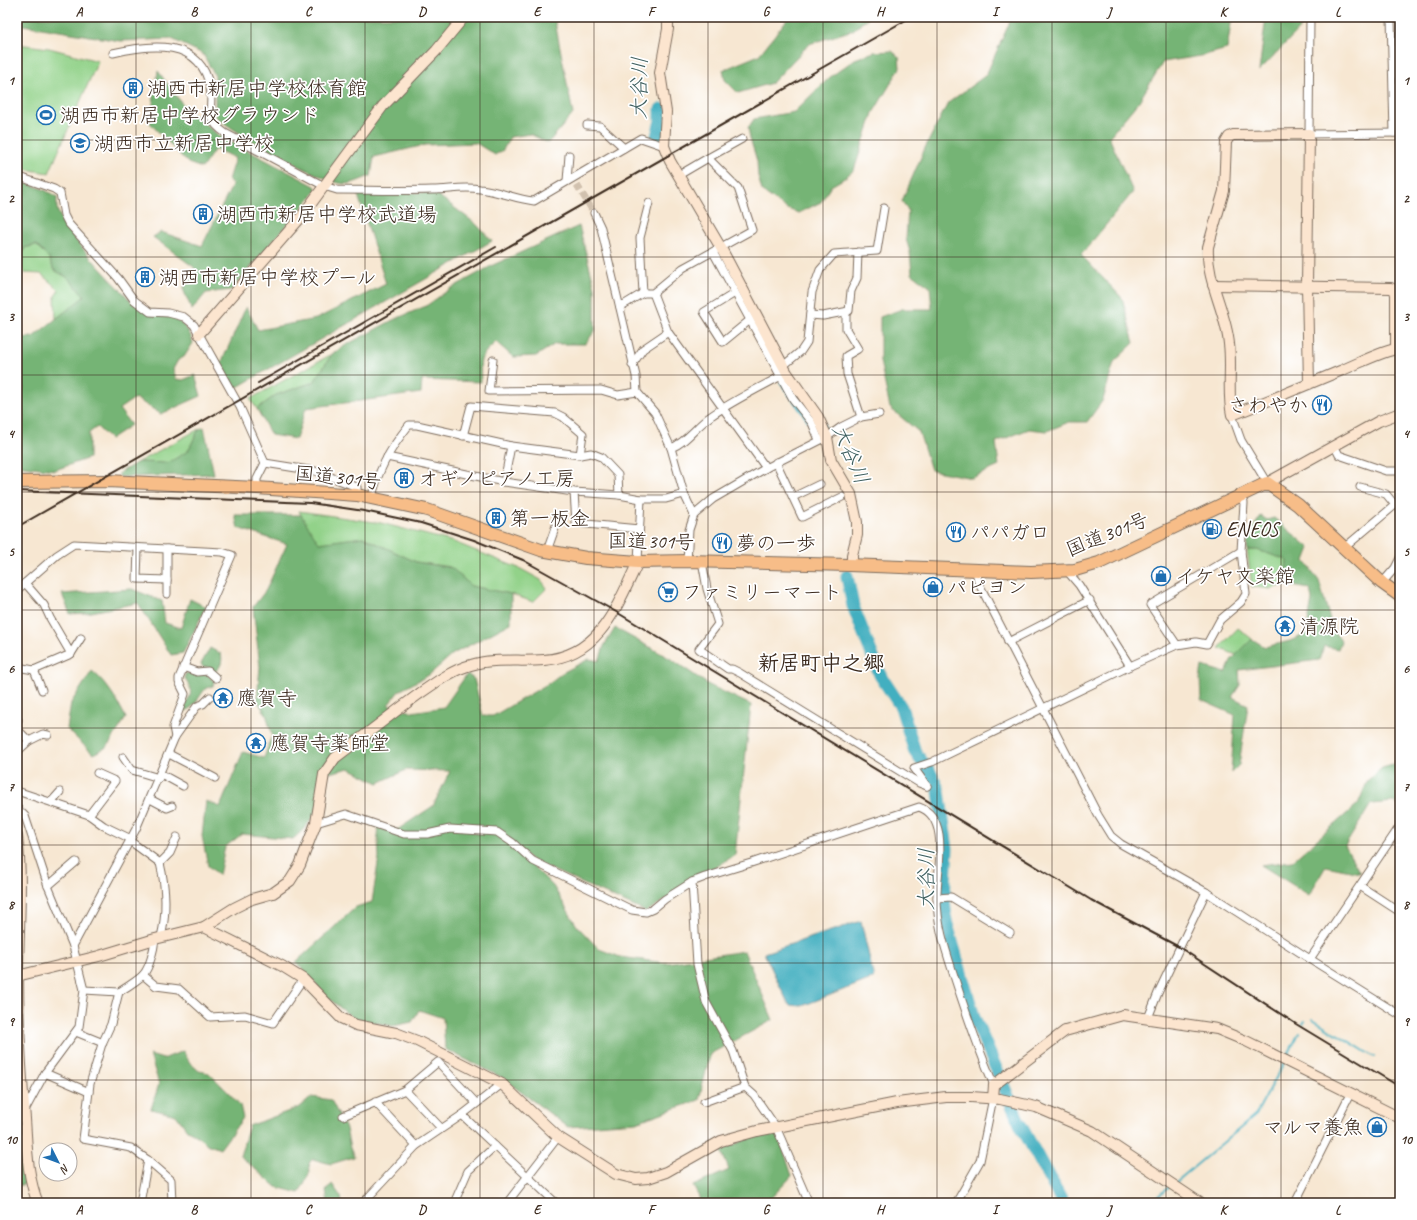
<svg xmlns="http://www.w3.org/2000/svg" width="1417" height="1220" viewBox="0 0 1417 1220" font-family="Caveat,'Klee One',sans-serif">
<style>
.green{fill:#92d289;stroke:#667e54}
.forest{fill:#75b475;stroke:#586f4a}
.water{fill:#42afc0;stroke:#3e6c6f}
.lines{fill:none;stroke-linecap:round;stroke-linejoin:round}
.stream{stroke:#42afc0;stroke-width:2}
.river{stroke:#42afc0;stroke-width:13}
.street-tunnel{stroke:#d1c1ae;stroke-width:7;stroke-dasharray:7 3.5;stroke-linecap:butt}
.street-casing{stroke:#7d6c5d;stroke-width:9}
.secondary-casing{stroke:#7d6c5d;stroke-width:12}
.highway-casing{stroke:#7d6c5d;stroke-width:14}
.street{stroke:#fff;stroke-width:7}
.secondary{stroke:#fce5cf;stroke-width:10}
.highway{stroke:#f7bd88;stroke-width:12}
.rail{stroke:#3b2a1e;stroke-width:2}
.grid{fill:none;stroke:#3b2a1e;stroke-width:1;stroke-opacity:0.55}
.labels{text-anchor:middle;stroke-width:3.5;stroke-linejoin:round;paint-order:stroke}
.poi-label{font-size:20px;fill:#3b2a1e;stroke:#fff;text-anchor:start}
.street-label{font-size:20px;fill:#3b2a1e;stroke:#fff}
.water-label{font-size:21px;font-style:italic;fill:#3e5f5f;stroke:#fff}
.neighbourhood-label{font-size:21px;font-weight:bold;fill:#3b2a1e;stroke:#fff}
.neatline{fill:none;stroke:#3b2a1e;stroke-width:1.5}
.grid-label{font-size:13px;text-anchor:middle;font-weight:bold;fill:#3b2a1e}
</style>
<rect width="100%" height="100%" fill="#fff"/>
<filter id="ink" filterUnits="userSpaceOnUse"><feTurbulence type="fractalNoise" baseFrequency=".025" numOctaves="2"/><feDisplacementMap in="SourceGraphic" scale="8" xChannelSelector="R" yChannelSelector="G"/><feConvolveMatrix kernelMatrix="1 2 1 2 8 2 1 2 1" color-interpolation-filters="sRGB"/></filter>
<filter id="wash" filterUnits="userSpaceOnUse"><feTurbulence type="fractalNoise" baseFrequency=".012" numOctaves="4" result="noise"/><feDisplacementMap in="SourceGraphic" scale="16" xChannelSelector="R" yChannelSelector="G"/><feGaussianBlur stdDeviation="0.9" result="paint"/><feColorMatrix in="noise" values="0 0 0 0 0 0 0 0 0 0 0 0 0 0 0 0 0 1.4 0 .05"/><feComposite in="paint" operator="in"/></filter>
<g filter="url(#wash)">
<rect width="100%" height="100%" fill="#f7e7d2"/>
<g class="green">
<path d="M17,44L49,48L98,61L49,173L17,168Z"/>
<path d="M36,245L49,258L54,270L67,277L85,296L56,319L55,296L59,290L41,274L24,273L22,268L24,248Z"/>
<path d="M332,354L314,382L276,395L257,409L250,399Z"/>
<path d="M199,429L188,451L168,463L138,462Z"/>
<path d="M299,511L381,523L454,542L521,569L541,580L547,588L533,602L511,594L471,586L450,567L416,562L363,537L316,544Z"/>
<path d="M1247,550H1257L1287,560L1284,585L1270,589L1252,587Z"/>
<path d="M1238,628L1252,639L1236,655L1219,648Z"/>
</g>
<g class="forest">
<path d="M17,17H554L573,114L548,143L530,134L510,137L503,150L495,155L476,143L425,145L374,157L371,176C364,178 353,184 345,184C326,184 231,131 215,116V76L203,54L172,39L120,41L17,24Z"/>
<path d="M789,17H869L853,30L809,44L772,83L738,93L725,80L723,70L759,55Z"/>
<path d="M1012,17H1232L1227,49L1201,56L1163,62L1139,101L1109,137L1133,192L1081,255L1122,298L1134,343L1114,362L1103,400L1087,422H1069L1047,431L1029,429L996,442L999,466L972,478L931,470L919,432L890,408L880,361V317L902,309H932L930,287L912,274L910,252L906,239L908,210L902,201L925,148L948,103L986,75Z"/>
<path d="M1266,17H1305V23L1259,71Z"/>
<path d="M892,51L899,57L900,68L873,113L854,170L843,179L831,186L821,202L799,213L787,209L762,191L758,176L757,161L750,138L748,128L754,119L794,112L829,78L855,59L874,52Z"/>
<path d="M158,71L186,109L220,136L315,186L317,190L231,290L206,293L192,310L183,289L195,268L153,237L161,232L202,246L233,184L228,180L235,158L215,149L202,168L188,163L150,123Z"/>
<path d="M17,180L43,189L57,197C57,201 56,208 58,212C70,237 102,271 122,291C126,295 130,302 135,304C157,315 186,314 193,343L184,357L178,360L173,369L176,379L183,380L195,375L201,396L161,414L135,398L119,409L131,425L110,439L97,427L89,433V458L55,470L17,465V432H19L24,417L17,401V396L24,388L17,379V338L33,337L85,296L67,277L54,270L49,258L36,245L24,248L22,268L17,271Z"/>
<path d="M357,192L435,193L476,224L492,241L234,389L219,368L246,307L258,330L316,319L386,284Z"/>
<path d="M579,226L595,288V331L585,344H555L536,356L513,357L496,342C478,358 480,359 481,382L422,380L421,393L306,408L296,439L271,435L257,409L276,395L314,382L332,354L346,345L393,320L426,306L450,289L493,265Z"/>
<path d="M204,427L214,474L119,477V473L138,462L168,463L188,451L199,429Z"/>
<path d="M235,515H301L319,543L363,537L416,562L452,568L471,586L511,594V623L453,654L429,675L399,691L388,705L412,712L444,707L467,674L474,679L483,716H493L549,683L562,673L589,659L599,661L604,646L615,628L671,659L709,685L751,705L735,855L646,912L533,861L507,840L553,886L577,926L599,949L620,957L666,963L744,951L773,1020L710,1054L699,1100L636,1122L568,1127L501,1077L445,1049L443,1018L419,1010L412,1022L393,1026L353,1018L328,998L296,962L356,907L372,902L379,857L377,825L397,830L433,806L450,771L406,770L378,783L349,768L325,774C320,804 318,818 293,839L242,834L225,847L219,875L208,866L202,836L206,801L220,807L243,752L264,758L272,735L266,714L257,700L260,667L253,607L266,590L287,544L238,528Z"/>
<path d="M1261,516L1267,520L1274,518L1310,548L1305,561L1319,581L1333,630L1341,641L1338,649L1324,646L1319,660L1239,670L1240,685L1232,697L1248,705L1239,765L1231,773L1235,715L1201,700L1200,679L1202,666L1226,673L1232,659L1252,639L1265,647L1290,641L1306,634L1312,600L1310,589L1286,585L1287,560L1257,550H1247L1248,535Z"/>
<path d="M132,589L162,601L165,623L181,628L190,599L206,607L183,653L171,655L138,603L86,613L70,614L62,594Z"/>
<path d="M210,648L221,654C223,661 221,668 214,672L208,667H203L201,664Z"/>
<path d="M92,671C108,684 117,700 126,718L107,747L93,754L67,729L71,703Z"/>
<path d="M188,673L208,675L214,681L213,686L205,689L194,705L186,711H183L184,708C192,692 193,694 185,678V674Z"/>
<path d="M1400,763V807L1394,802L1371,804L1345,846L1360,873L1326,866L1309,895L1261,865L1292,861L1358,804L1368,780L1382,768Z"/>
<path d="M183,1051L190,1063L199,1071L209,1073L229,1093L240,1105L243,1118L220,1149L207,1144L193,1133L187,1130L176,1115L151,1109L159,1084L150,1055L163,1059Z"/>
<path d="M312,1097L331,1100L346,1129L350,1148L354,1157L331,1164L313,1159L309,1163L310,1172L299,1193L276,1187L240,1156L249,1126L300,1107Z"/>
<path d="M776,1127L792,1176L766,1203H700L699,1197L693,1186L729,1170L721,1150Z"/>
<path d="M21,1134L26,1184L17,1186V1136Z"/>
<path d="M332,1184L341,1197L342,1203H328L326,1191Z"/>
</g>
<path class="water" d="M861,921L874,978L802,1006L789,1005L764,953Z"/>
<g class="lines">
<g class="stream">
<path d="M1313,1019L1374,1057"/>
<path d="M1303,1024L1305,1021"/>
<path d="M1287,1057L1299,1033"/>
<path d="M1176,1182L1256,1115L1284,1063"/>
<path d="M1150,1203L1169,1187"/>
</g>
<g class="river">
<path d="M657,136L661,121V109"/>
<path d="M786,381L819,427"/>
<path d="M847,576L853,606L880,675L901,707L915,752L931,774L939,791L947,849L944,897L946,921L974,1017L1020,1124L1063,1203"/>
</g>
</g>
</g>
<g filter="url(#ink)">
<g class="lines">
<path class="street-tunnel" d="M577,185L594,213"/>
<g class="street-casing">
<g id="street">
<path d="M1310,17L1309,134L1400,133"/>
<path d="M1391,17L1394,133"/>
<path d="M113,53C151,44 201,38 210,88C214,111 202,116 225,133L324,186L337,190C368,190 400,191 432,190C449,190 463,186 480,189C499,191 515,199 534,201L641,138L664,146"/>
<path d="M587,125L600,126L624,148"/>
<path d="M708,158L742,139"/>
<path d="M17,176L54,189L60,193L64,215L68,223L118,278L134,300L150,312L168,313L184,317L194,325L240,407L265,463L257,479V488"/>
<path d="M567,181L569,155"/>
<path d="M594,213L601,228L636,376L637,392L655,413L671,448L684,494L694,515"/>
<path d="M713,252L793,399L812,423L819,440"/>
<path d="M643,293L640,238L649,203"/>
<path d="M653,293L668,332L766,468"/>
<path d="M735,293L704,312L723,342L750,320"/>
<path d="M620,307L643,293H653L683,268L752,230L738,188L708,158L679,175"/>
<path d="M846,312V329L858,349L846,356L847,374L861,417"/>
<path d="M810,315L823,316L849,311L851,291L857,278L858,252"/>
<path d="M493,360L489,391L601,390L618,395L637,392"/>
<path d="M632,365L643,349L668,332"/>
<path d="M783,366L801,351L807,342L812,292L820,270L834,254L877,251L884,208"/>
<path d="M1232,415L1241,440L1267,483"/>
<path d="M463,436L471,406L555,413L563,417L583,434L580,455"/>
<path d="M1334,445L1339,455L1386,471H1400"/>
<path d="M671,448C687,442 696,426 711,416C734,400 759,388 783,375"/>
<path d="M387,457L504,482L574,492L619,495L641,499H666L684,494"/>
<path d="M776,462L802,517L842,497"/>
<path d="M265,463L315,471L357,487V495"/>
<path d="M504,482L511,446"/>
<path d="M574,492L576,523L639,529"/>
<path d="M793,497L820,484"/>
<path d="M372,498C377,471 392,446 409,425H417L511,446L580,455L591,453L601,457L618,475L619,495"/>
<path d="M138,548L137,579L167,580"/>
<path d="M1344,548L1395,505L1386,494L1360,487"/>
<path d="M547,551L558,520"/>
<path d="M687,561L689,530L694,515L713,499L766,468L827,437L841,427L861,417L879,414"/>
<path d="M702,561L707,589L718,624L699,649L728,669H732L740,673L919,783L927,786"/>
<path d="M638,562L641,499"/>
<path d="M976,570L978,582L1098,815L1111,836L1121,844L1206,892L1310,959L1400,1015"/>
<path d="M1067,571L1079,585L1130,666"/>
<path d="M1382,583L1395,568L1400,558"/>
<path d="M17,590L57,555L74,544L222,552L232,555L179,678V682L185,694L173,727L175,737"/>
<path d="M167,594V549"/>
<path d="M1008,642L1090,600"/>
<path d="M1177,645L1150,605L1241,551"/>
<path d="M71,654L81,638"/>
<path d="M17,667L34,670L71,654L50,618L44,605L25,583"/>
<path d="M183,667L197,672L208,671L216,678"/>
<path d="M34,670L42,690"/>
<path d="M17,721L18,720"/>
<path d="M17,729L29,741"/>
<path d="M17,752L29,741L43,734L48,735"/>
<path d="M169,754L215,778"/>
<path d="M123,757L132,770L159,778"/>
<path d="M161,774L183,786"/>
<path d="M927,786L914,768L932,762L1130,666L1177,645L1196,642L1207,644L1220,620L1241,602L1246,594L1241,551L1244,503L1240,496"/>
<path d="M17,791L89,815L104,826L131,839"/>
<path d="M150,799L167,808L172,806"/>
<path d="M51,802L60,792"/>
<path d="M17,808L25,816L48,886L73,946L84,990L79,1027L45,1073L25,1110"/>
<path d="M89,815L115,781L97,773"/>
<path d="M316,823L346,814L404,834H427L450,829L497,832L513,843L533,861L632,910L646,912L653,909L665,899L692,882L705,877L751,863L919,807C952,818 936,873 937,898C937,925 946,951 954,976C966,1013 978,1049 994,1085"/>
<path d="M130,841L160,863C166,888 167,913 161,937"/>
<path d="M160,863L170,853L177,837"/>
<path d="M692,882L697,964L706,1002L733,1051L745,1087L754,1095L776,1127L809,1203"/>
<path d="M48,886L76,862"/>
<path d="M1360,886L1400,912"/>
<path d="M937,898L951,897L1010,933"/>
<path d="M73,946L136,829L175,737L197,706L203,704L210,697"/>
<path d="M1310,959L1400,826"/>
<path d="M143,975L156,986L179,989L210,1017L245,1015L273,1023L303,979"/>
<path d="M84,990L119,992C127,987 137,981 143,975C150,967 154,949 155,939"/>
<path d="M119,992L111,1024L102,1044L90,1084L83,1139L131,1148L148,1160L171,1180L172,1203"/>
<path d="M1148,1018L1158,993L1206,892"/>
<path d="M76,1032L103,1043"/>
<path d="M45,1073L89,1092"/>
<path d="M405,1090L441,1128"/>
<path d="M375,1102L416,1146"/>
<path d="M704,1102L745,1087"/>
<path d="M462,1115L556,1203"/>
<path d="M343,1116L405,1090L438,1062L476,1103"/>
<path d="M140,1203L148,1160"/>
<path d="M363,1203L416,1146L462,1115L502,1084"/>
<path d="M454,1203L468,1171L495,1146"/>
<path d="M507,1203L558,1137"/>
<path d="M956,1203L980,1161L993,1098"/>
<path d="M1295,1203L1350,1094"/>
</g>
</g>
<g class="secondary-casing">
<g id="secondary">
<path d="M668,17V29L660,73L666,112L664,146L670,161L721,248L787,373L818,417L827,437L831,460L851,494L857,522V535L852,555V565"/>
<path d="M1213,285L1391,288L1395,290L1396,295V348"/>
<path d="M199,334L302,216L383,106L436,51L464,17"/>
<path d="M1309,384L1307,286L1309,134L1233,135L1229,137L1226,142L1224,191L1208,247C1206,281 1226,311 1229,344C1232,368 1227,392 1232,415C1268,401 1304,386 1340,371C1360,363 1379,352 1400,348"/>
<path d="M1267,483L1379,421L1400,413"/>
<path d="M17,836C23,882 18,930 18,976C18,1024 21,1072 25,1119C27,1147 27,1177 38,1203"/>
<path d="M204,927L282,966L303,979L341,1018L356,1025L396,1033L417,1041L502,1084L558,1137L616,1174L636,1179L648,1178L666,1172L721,1141L757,1131L897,1103L946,1097H971L1000,1099L1036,1107L1092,1131L1200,1203"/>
<path d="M17,976L99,956L155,939L204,927L234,908L252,899L273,893L290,881L300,865L316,823L324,774L335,758C363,737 390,715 419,694C435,683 452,670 471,665C494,658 520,662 544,660C600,656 617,606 638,562"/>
<path d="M993,1098L994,1085L1065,1031L1123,1015L1217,1029L1246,1041L1400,1118"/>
</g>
</g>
<g class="highway-casing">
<path id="highway" d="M17,482L107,481L257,488L357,495L427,510L541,550L586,558L638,562L687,561L849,565L1031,572L1075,570L1099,563L1267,483L1298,505L1382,583L1400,596"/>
</g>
<use href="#street" class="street"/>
<use href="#secondary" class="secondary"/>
<use href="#highway" class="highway"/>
<g class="rail">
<path d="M258,383L496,247"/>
<path d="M17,491L310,503L364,511L421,523L474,540L523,560L618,613L1091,900L1179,947L1296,1024L1400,1087"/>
<path d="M17,527L911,17"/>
</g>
</g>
</g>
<path class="grid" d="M136,17V1203M251,17V1203M365,17V1203M480,17V1203M594,17V1203M708,17V1203M823,17V1203M937,17V1203M1052,17V1203M1166,17V1203M1281,17V1203M17,140H1400M17,257H1400M17,375H1400M17,492H1400M17,610H1400M17,728H1400M17,845H1400M17,963H1400M17,1080H1400"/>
<defs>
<g id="building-ring" transform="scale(1)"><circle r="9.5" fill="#fff" stroke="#1f6fb2" stroke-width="1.5"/><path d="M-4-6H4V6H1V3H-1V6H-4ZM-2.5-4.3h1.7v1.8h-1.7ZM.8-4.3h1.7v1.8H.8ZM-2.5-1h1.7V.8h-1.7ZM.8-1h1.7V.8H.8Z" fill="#1f6fb2"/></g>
<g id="stadium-ring" transform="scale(1)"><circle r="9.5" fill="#fff" stroke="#1f6fb2" stroke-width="1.5"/><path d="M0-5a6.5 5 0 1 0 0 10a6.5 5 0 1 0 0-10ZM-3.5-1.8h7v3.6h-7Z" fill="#1f6fb2"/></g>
<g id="school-ring" transform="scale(1)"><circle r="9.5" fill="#fff" stroke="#1f6fb2" stroke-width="1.5"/><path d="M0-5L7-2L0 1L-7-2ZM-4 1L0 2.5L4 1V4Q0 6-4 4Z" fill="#1f6fb2"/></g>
<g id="restaurant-ring" transform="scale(1)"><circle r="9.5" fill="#fff" stroke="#1f6fb2" stroke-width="1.5"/><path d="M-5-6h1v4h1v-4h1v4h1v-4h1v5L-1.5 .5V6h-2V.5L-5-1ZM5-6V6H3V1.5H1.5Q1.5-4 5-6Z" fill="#1f6fb2"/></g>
<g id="fuel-ring" transform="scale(1)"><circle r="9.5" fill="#fff" stroke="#1f6fb2" stroke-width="1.5"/><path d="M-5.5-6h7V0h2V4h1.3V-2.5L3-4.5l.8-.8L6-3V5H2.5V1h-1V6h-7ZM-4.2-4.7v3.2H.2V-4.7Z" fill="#1f6fb2"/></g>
<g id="shop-ring" transform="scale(1)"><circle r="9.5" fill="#fff" stroke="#1f6fb2" stroke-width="1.5"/><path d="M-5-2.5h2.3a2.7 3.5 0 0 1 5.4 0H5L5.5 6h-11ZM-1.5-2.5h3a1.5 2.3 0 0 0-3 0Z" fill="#1f6fb2"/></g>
<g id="supermarket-ring" transform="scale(1)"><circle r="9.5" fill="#fff" stroke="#1f6fb2" stroke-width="1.5"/><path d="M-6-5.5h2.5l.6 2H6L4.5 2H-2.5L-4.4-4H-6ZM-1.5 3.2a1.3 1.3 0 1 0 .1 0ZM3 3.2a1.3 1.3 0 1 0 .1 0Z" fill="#1f6fb2"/></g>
<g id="temple-ring" transform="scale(1)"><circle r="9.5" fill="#fff" stroke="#1f6fb2" stroke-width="1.5"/><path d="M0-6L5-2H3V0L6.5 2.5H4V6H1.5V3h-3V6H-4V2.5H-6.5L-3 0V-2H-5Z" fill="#1f6fb2"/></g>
</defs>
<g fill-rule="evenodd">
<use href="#building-ring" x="133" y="88"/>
<use href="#stadium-ring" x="46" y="115"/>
<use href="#school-ring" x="80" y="143"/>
<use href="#building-ring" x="203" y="214"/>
<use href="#building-ring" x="145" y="277"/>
<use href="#restaurant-ring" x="1322" y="405"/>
<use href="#building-ring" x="404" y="478"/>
<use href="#building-ring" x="496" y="518"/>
<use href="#fuel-ring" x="1212" y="529"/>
<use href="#restaurant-ring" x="956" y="532"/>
<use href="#restaurant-ring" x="722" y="543"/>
<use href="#shop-ring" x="1161" y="576"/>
<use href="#shop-ring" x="933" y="587"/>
<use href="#supermarket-ring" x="668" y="592"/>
<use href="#temple-ring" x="1285" y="626"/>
<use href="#temple-ring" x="223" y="698"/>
<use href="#temple-ring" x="256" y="743"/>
<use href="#shop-ring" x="1377" y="1127"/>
</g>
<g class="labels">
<g class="poi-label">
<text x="147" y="95">湖西市新居中学校体育館</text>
<text x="60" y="122">湖西市新居中学校グラウンド</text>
<text x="94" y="150">湖西市立新居中学校</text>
<text x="217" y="221">湖西市新居中学校武道場</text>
<text x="159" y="284">湖西市新居中学校プール</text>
<text x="1308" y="412" text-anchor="end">さわやか</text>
<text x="418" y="485">オギノピアノ工房</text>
<text x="510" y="525">第一板金</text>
<text x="1226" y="536">ENEOS</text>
<text x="970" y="539">パパガロ</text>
<text x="736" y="550">夢の一歩</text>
<text x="1175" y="583">イケヤ文楽館</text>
<text x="947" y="594">パピヨン</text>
<text x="682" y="599">ファミリーマート</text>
<text x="1299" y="633">清源院</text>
<text x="237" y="705">應賀寺</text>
<text x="270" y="750">應賀寺薬師堂</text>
<text x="1363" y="1134" text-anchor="end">マルマ養魚</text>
</g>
<g class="street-label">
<text transform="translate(338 477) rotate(6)" y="7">国道301号</text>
<text transform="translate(1107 534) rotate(-22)" y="7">国道301号</text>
<text transform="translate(651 541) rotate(1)" y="7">国道301号</text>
</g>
<g class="water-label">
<text transform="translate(639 88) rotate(-89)" y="7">大谷川</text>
<text transform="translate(851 454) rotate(67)" y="7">大谷川</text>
<text transform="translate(926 879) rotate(-90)" y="7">大谷川</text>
</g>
<g class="neighbourhood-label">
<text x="821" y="670">新居町中之郷</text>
</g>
</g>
<rect width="1417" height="1220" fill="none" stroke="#fff" stroke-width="44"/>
<g transform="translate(58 1162) rotate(132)"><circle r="19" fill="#ffffff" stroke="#b1aaa5"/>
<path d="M0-3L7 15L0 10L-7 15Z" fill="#1f6fb2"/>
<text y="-6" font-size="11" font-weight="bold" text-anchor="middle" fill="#3b2a1e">N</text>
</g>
<rect x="22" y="22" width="1373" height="1176" class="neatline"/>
<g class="grid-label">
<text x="79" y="16">A</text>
<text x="194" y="16">B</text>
<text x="308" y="16">C</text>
<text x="422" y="16">D</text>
<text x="537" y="16">E</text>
<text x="651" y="16">F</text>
<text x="766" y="16">G</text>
<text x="880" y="16">H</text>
<text x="995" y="16">I</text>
<text x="1109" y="16">J</text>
<text x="1223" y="16">K</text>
<text x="1338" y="16">L</text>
<text x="11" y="85">1</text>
<text x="1406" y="85">1</text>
<text x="11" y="203">2</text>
<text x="1406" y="203">2</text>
<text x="11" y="321">3</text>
<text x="1406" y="321">3</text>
<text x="11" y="438">4</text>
<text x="1406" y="438">4</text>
<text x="11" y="556">5</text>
<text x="1406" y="556">5</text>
<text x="11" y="673">6</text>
<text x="1406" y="673">6</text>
<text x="11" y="791">7</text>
<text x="1406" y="791">7</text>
<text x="11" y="909">8</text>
<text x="1406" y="909">8</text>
<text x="11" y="1026">9</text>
<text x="1406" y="1026">9</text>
<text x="11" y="1144">10</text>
<text x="1406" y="1144">10</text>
<text x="79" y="1214">A</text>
<text x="194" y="1214">B</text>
<text x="308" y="1214">C</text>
<text x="422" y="1214">D</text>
<text x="537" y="1214">E</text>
<text x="651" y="1214">F</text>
<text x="766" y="1214">G</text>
<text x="880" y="1214">H</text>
<text x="995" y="1214">I</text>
<text x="1109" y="1214">J</text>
<text x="1223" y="1214">K</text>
<text x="1338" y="1214">L</text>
</g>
</svg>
